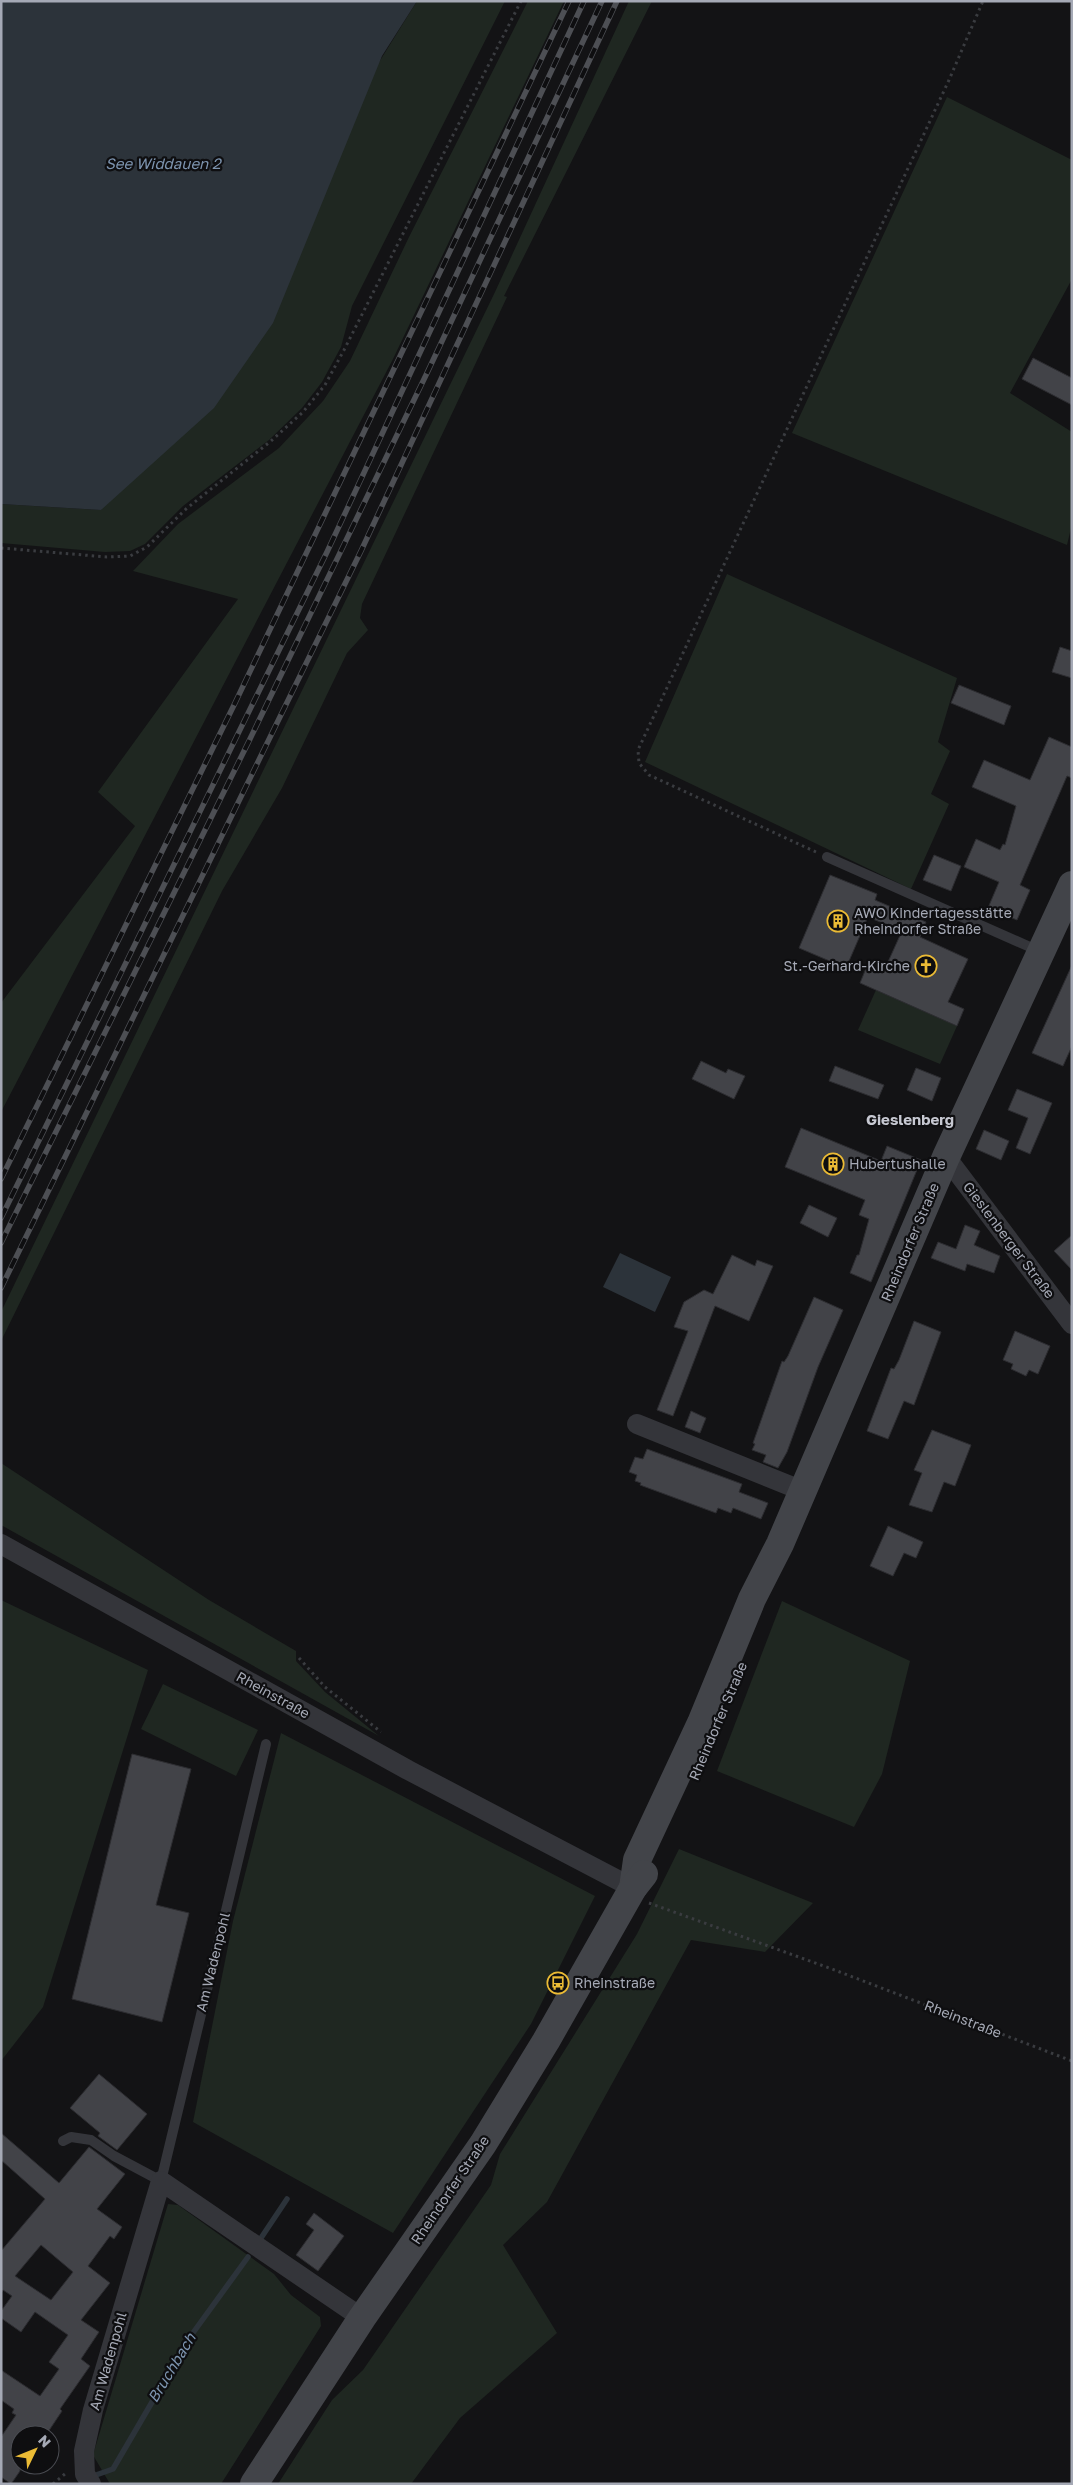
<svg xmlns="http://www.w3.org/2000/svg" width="1073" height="2485" viewBox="0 0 1073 2485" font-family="'Golos Text',sans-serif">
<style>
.green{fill:#1f2721}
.water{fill:#2c333a}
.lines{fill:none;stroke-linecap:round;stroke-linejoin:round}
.stream{stroke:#2c333a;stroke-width:5.5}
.building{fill:#424348;stroke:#2d2d31;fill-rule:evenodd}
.path{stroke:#3a3c40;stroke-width:3;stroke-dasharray:2.5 4;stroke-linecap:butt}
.lane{stroke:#34353a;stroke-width:10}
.street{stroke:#34353a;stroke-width:20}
.secondary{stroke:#424449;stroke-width:28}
.rail-casing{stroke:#4d4f54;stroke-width:5.5}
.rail{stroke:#0e0e10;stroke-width:4;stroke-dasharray:11;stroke-linecap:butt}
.labels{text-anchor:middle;stroke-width:4.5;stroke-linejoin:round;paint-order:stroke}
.poi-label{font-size:14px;fill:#a5a9b5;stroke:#0e0e10;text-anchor:start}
.street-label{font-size:14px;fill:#a5a9b5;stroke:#0e0e10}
.water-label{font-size:15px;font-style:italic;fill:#7d94af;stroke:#0e0e10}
.neighbourhood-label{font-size:15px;font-weight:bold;fill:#c6c8d1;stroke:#0e0e10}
</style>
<rect width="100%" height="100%" fill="#131315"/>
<g class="green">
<path d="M417,1H505L352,306L341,347L322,382L302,408L269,440L183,506L145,544L130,551L105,552L1,543V504L101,510Z"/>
<path d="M528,1H564L393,359L1,1112V1003L135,826L98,792L238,599L133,571L178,524L279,448L323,401L350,361L409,237Z"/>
<path d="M629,1H652L504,296L507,297L362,604L360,618L368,630L347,653L282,788L222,891L1,1341V1312L495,292Z"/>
<path d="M947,97L1072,160V279L1010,393L1072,432V524L1067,545L792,433Z"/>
<path d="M727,574L957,678L938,742L950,751L931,794L949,804L911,889L645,762Z"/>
<path d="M876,990L957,1026L940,1064L858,1030Z"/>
<path d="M1,1463L209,1600L296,1651V1661L325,1692L379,1736L1,1525Z"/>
<path d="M1,1600L148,1670L43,2007L1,2061Z"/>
<path d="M782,1601L910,1661L882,1774L854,1827L717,1771Z"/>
<path d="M163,1684L258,1730L236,1776L141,1729Z"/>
<path d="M281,1733L595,1896L531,2024L393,2233L193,2122L233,1921Z"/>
<path d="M679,1849L813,1903L765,1952L691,1940L547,2202L503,2245L557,2333L460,2418L411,2484H278L332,2400L363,2370L491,2185L500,2154L637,1934Z"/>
<path d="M168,2204L178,2205L274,2274L291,2295L320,2317L321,2326L221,2484H110L93,2455Z"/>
</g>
<g class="water">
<path d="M1,1H417L382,56L273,323L214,408L101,510L1,504Z"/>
<path d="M620,1253L671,1277L655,1312L603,1287Z"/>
</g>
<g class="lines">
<g class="stream">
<path d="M261,2238L287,2199"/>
<path d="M96,2475L113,2469L190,2337L248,2257"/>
</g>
</g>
<g class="building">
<path d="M1033,358L1072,378V405L1022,379Z"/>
<path d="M1060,647L1072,651V678L1052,672Z"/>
<path d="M959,685L1011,706L1004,725L951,703Z"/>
<path d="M1049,737L1072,747V778L1067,776L1020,885L1030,890L1017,920L988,908L999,882L964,867L976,839L1000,850L1003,844L1005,845L1016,806L972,787L984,760L1030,780Z"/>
<path d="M934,855L961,866L951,891L923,880Z"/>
<path d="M830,875L877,894L875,900L926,922L920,937L968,959L948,1002L964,1009L957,1026L860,983L867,966L883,973L902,931L868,917L846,968L799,948Z"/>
<path d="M1072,965V1046L1063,1066L1032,1053Z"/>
<path d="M701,1061L726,1073L728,1069L745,1076L734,1099L692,1079Z"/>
<path d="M835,1066L884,1085L878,1099L829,1081Z"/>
<path d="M916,1068L941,1078L932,1101L907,1090Z"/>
<path d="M1017,1089L1052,1103L1030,1154L1016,1148L1028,1118L1008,1110Z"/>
<path d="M801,1128L881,1161L887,1146L921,1160L871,1282L850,1273L857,1255H859L869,1219L859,1215L865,1200L785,1167Z"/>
<path d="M984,1130L1009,1141L1001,1160L976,1149Z"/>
<path d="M809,1205L837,1218L828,1237L800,1223Z"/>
<path d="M965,1225L980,1231L974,1245L1000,1256L994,1273L967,1264L965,1271L931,1258L938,1242L956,1249Z"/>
<path d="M1072,1235V1270L1054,1251Z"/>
<path d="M732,1255L755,1266L757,1260L773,1266L749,1321L715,1306L673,1416L657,1410L688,1331L674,1327L684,1302L704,1290L713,1294Z"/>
<path d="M814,1297L843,1310L818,1367L787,1452L778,1468L763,1462L766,1455L752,1450L755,1444L753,1443L782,1361L784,1362L788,1356Z"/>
<path d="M914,1321L941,1332L914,1405L904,1401L888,1439L867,1431L891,1368L894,1369L899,1360Z"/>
<path d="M1015,1331L1050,1346L1038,1374L1029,1370L1026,1376L1011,1369L1013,1364L1003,1360Z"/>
<path d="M691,1411L706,1418L700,1433L685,1427Z"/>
<path d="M932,1430L971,1445L955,1486L944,1482L932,1512L909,1505L922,1473L914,1470Z"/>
<path d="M647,1449L742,1484L739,1492L768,1503L761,1519L733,1508L731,1513L718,1508L716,1513L640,1485L641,1483L635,1481L637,1475L629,1472L635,1457L643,1459Z"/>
<path d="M888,1526L923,1542L916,1558L904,1553L893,1576L870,1566Z"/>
<path d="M132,1754L191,1769L156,1905L189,1913L162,2022L72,1999Z"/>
<path d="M99,2074L147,2114L117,2150L98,2136L100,2133L70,2108Z"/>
<path d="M1,2133L59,2183L89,2147L125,2174L97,2209L122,2227L114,2239L110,2236L88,2266L110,2283L81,2320L99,2332L81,2359L90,2366L60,2409L62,2411L46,2435H20V2471L11,2484L1,2477V2437L16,2415L12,2413L14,2409L1,2400V2370L40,2396L59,2369L49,2362L68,2335L35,2312L21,2332L1,2318V2311L12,2296L3,2290L1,2293V2251L45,2199L1,2160ZM41,2245L73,2272L51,2300L15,2276Z"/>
<path d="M314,2213L344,2236L318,2271L296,2255L314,2230L306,2224Z"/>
</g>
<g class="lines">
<g class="path">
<path d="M1,548L107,557L130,556L147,547L186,509L271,441L303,412L325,385L344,350L521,1"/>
<path d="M816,852L649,775L639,763L638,750L949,80L983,1"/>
<path d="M299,1658L325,1687L381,1732"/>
<path d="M649,1903L832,1969L1072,2061"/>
<path d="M53,2484L66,2473"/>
</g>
<g class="lane">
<path d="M827,857L1039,951"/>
<path d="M63,2141L71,2137L91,2140L114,2156L161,2181L266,1744"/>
</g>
<g class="street">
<path d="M946,1157L1072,1324"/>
<path d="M637,1424L803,1491"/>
<path d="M1,1544L408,1770L633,1888"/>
<path d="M91,2484L85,2474L84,2451L93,2410L161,2181L362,2318"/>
</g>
<g class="secondary">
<path d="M633,1888L637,1860L701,1723L752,1599L780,1544L946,1157L1072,885"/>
<path d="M254,2484L362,2318L483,2144L546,2041L633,1888L644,1874"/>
</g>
<g class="rail-casing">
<g id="rail">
<path d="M1,1179L235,703L569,1"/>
<path d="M1,1218L327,552L584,1"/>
<path d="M1,1243L249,741L427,373L602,1"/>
<path d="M1,1288L361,551L617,1"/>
</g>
</g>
<use href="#rail" class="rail"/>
</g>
<defs>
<g id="building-ring" transform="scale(1.125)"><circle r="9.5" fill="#0e0e10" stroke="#ebbb35" stroke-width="1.5"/><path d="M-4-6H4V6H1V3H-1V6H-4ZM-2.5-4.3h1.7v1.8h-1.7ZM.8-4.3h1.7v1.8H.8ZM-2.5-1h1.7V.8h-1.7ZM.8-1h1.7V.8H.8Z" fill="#ebbb35"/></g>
<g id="church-ring" transform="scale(1.125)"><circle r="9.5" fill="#0e0e10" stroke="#ebbb35" stroke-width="1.5"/><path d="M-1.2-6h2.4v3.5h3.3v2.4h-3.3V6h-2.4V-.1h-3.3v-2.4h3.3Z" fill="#ebbb35"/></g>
<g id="bus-ring" transform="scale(1.125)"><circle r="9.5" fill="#0e0e10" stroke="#ebbb35" stroke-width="1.5"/><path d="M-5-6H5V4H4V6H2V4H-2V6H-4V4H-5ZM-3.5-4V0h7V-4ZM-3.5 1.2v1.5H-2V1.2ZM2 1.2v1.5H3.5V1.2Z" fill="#ebbb35"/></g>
</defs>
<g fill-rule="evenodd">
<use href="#building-ring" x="838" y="921"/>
<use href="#church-ring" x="926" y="966"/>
<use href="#building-ring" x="833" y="1164"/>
<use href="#bus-ring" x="558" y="1983"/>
</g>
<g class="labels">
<g class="poi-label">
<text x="854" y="918">AWO Kindertagesstätte<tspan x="854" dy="16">Rheindorfer Straße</tspan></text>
<text x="910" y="971" text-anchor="end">St.-Gerhard-Kirche</text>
<text x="849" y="1169">Hubertushalle</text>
<text x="574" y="1988">Rheinstraße</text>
</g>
<g class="street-label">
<text transform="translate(1009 1240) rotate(53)" y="5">Gieslenberger Straße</text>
<text transform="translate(910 1242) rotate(-67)" y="5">Rheindorfer Straße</text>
<text transform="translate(273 1695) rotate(29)" y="5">Rheinstraße</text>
<text transform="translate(718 1721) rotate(-67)" y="5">Rheindorfer Straße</text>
<text transform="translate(213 1962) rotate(-76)" y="5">Am Wadenpohl</text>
<text transform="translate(963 2019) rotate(21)" y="5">Rheinstraße</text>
<text transform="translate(450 2190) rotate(-56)" y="5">Rheindorfer Straße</text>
<text transform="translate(108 2361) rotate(-74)" y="5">Am Wadenpohl</text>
</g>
<g class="water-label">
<text x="163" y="169">See Widdauen 2</text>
<text transform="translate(172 2368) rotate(-59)" y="5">Bruchbach</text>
</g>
<g class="neighbourhood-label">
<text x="910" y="1125">Gieslenberg</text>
</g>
</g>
<rect width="1073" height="2485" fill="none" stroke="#a5a9b5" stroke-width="5"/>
<g transform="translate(35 2450) rotate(47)"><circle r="24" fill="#0e0e10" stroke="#4a4c52"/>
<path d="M0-4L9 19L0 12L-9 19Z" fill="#ebbb35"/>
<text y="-8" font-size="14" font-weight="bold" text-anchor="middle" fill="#a5a9b5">N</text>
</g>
</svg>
